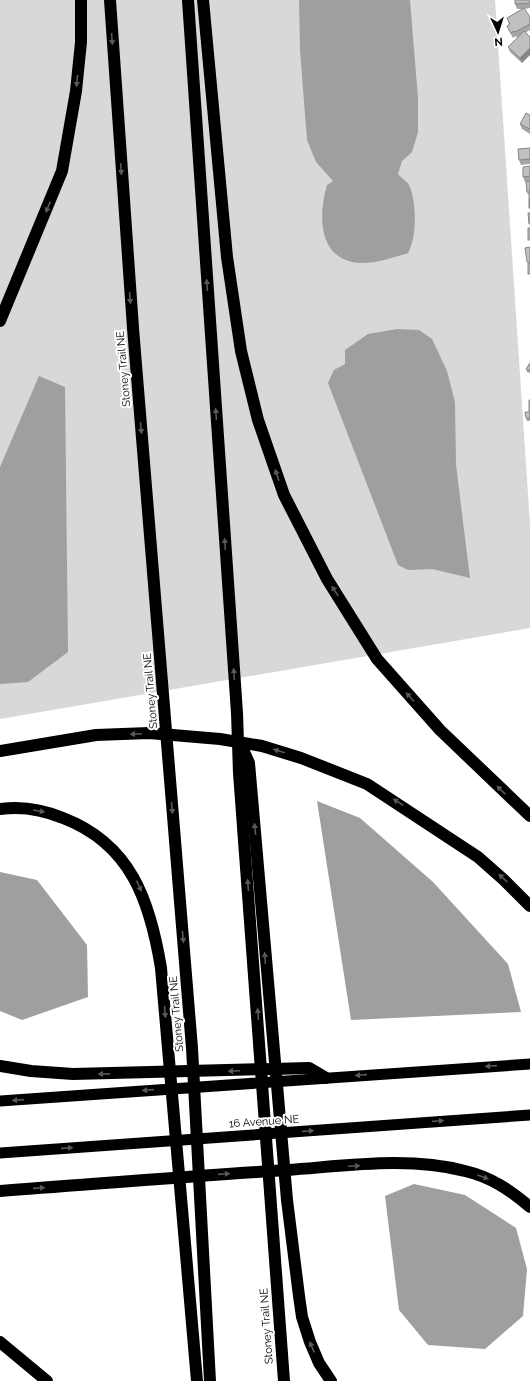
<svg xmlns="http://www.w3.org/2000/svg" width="530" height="1381" viewBox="0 0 530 1381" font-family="Raleway,sans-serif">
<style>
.green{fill:#d8d8d8}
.water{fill:#9f9f9f}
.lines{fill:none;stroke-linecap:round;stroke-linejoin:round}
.trunk{stroke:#000;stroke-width:11}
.motorway{stroke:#000;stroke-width:12}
.wall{fill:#a5a5a5}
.shaded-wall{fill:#868686}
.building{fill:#c0c0c0;stroke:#868686}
.oneway{fill:#595959}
.labels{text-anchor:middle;stroke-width:4;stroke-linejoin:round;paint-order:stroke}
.street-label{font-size:11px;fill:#000;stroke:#fff}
</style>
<rect width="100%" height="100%" fill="#fff"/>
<path class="green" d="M0,0H495L530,524V628L0,719Z"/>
<g class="water">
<path d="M299,0H410L418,98V132L412,152L402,161L398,174C401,178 407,181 409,185C417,202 417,237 408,253C392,258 369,266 352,262C317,254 319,212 327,185L333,181L316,162L307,140L300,50Z"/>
<path d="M397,329L419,330L432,339L447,371L455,402L456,465L470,578L432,569L408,570L398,565L328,383L334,370L345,364V350L368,334Z"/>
<path d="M39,376L65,387L68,652L28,682L0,684V467Z"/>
<path d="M317,801L360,818L433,882L508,964L521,1012L351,1020Z"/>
<path d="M0,872L37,880L87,945L88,997L22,1020L0,1011Z"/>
<path d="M414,1184L465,1195L516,1228L527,1269L523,1316L485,1349L428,1345L399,1310L385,1196Z"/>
</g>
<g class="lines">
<g class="trunk">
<path d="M0,1101L530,1064"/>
<path d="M0,1153L530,1115"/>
</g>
<g class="motorway">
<path d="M110,0L133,328L192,1048L210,1381"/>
<path d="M188,0L237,713L239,773L284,1381"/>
<path d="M203,0L227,257L241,351L258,420L284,495L327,579L377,659L440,730L530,816"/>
<path d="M0,321L62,171L76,91L81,42V0"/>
<path d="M241,745L249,763L287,1200L299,1296L302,1317L310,1342L319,1363L331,1381"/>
<path d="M0,751L96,735L149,733L220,739L262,746L301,758L367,784L478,857L504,880L530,906"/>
<path d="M0,809C21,806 44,810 63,818C131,844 150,901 161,968L197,1381"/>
<path d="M0,1066L31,1071L73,1074L309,1068L326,1078"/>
<path d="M0,1191C96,1184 191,1176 287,1170C345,1166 408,1156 465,1171C491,1177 510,1190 530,1207"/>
<path d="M0,1342L47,1381"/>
</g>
</g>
<g class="wall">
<path d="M530,0V8L524,9L530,17V30L525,33L522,63L510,52L508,47L518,37L517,38L516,36L513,38L509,31L507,26L509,25L507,18L524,9H517L515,4Z"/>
<path d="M530,115V134L522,129L520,124Z"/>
<path d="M530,148V164L521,165L519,160Z"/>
<path d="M530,166V198H529L527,192L526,182H525L523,177Z"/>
<path d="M530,363V373L527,372L526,369Z"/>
<path d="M530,400V421H527L526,418L529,412Z"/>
</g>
<path class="shaded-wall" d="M530,48V55L522,63L520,58Z"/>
<g class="building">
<path d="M515,0H530V3L515,4Z"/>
<path d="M524,8L530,17V24L515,32L514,31L511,33L507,26L510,24L507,18Z"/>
<path d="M524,31L530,37V48L520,58L508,47Z"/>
<path d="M526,113L530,115V129L520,124Z"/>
<path d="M530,148V159L519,160L518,149Z"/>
<path d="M530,166V176L523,177V167Z"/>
<path d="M530,181V192H527L526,182Z"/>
<rect x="529" y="198" width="1" height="10"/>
<path d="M528,213H530V224H529Z"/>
<rect x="528" y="228" width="2" height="12"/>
<path d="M530,247V262H527L525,248Z"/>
<rect x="528" y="263" width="2" height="11"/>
<path d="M530,363V371L526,369Z"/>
<path d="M529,400H530V418H526L525,412H529Z"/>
</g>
<defs><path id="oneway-solid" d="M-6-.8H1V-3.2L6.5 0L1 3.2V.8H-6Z"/></defs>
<g class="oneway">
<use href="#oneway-solid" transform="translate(112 39) rotate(86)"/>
<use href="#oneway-solid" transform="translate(77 81) rotate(96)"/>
<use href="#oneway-solid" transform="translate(121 169) rotate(86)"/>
<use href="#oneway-solid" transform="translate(48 207) rotate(112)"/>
<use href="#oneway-solid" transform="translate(207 285) rotate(-94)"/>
<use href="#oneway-solid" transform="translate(130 298) rotate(86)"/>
<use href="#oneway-solid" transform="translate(216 414) rotate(-94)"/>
<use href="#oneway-solid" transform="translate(141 428) rotate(85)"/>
<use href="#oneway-solid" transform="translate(277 475) rotate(-109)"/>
<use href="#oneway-solid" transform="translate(225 544) rotate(-94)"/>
<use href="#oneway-solid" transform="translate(335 591) rotate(-122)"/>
<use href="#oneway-solid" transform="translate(234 674) rotate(-94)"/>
<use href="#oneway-solid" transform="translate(410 697) rotate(-132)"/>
<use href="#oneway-solid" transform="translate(136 734) rotate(178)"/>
<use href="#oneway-solid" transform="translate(279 751) rotate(-163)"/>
<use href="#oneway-solid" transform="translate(501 790) rotate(-136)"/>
<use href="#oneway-solid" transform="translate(398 802) rotate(-148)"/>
<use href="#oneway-solid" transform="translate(172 808) rotate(85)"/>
<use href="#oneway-solid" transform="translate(39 811) rotate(10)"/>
<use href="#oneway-solid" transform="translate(255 829) rotate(-96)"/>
<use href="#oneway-solid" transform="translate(503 878) rotate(-137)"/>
<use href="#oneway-solid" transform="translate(248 885) rotate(-94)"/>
<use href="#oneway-solid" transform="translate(139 886) rotate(65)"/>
<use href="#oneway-solid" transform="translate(183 937) rotate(85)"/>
<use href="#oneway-solid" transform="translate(265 958) rotate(-94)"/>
<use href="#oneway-solid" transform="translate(165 1012) rotate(86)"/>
<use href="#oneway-solid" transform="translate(258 1014) rotate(-94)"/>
<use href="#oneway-solid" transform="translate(491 1066) rotate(176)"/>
<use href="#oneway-solid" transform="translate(234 1071) rotate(178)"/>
<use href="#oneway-solid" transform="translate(104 1074) rotate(179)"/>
<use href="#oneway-solid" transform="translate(361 1075) rotate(176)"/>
<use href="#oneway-solid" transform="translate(148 1090) rotate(176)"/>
<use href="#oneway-solid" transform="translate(18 1100) rotate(176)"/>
<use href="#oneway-solid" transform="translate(438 1121) rotate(-4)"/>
<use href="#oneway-solid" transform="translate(308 1131) rotate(-4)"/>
<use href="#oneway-solid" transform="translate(67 1148) rotate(-4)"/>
<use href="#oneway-solid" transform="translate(354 1166) rotate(-3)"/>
<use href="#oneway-solid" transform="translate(224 1174) rotate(-4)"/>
<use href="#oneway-solid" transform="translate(483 1177) rotate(20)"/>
<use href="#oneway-solid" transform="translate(39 1188) rotate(-4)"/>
<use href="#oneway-solid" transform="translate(312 1347) rotate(-113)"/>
</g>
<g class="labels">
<g class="street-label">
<text transform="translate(123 369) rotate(-95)" y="4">Stoney Trail NE</text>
<text transform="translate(150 691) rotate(-95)" y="4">Stoney Trail NE</text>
<text transform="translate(176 1014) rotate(-95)" y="4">Stoney Trail NE</text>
<text transform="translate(264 1121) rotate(-4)" y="4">16 Avenue NE</text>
<text transform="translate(266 1326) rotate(-94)" y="4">Stoney Trail NE</text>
</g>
</g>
<g transform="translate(498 32) rotate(176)" stroke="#ffffff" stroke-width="3" paint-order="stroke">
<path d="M0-3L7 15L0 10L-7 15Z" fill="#000000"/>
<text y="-6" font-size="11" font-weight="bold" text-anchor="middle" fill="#000000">N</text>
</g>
</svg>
